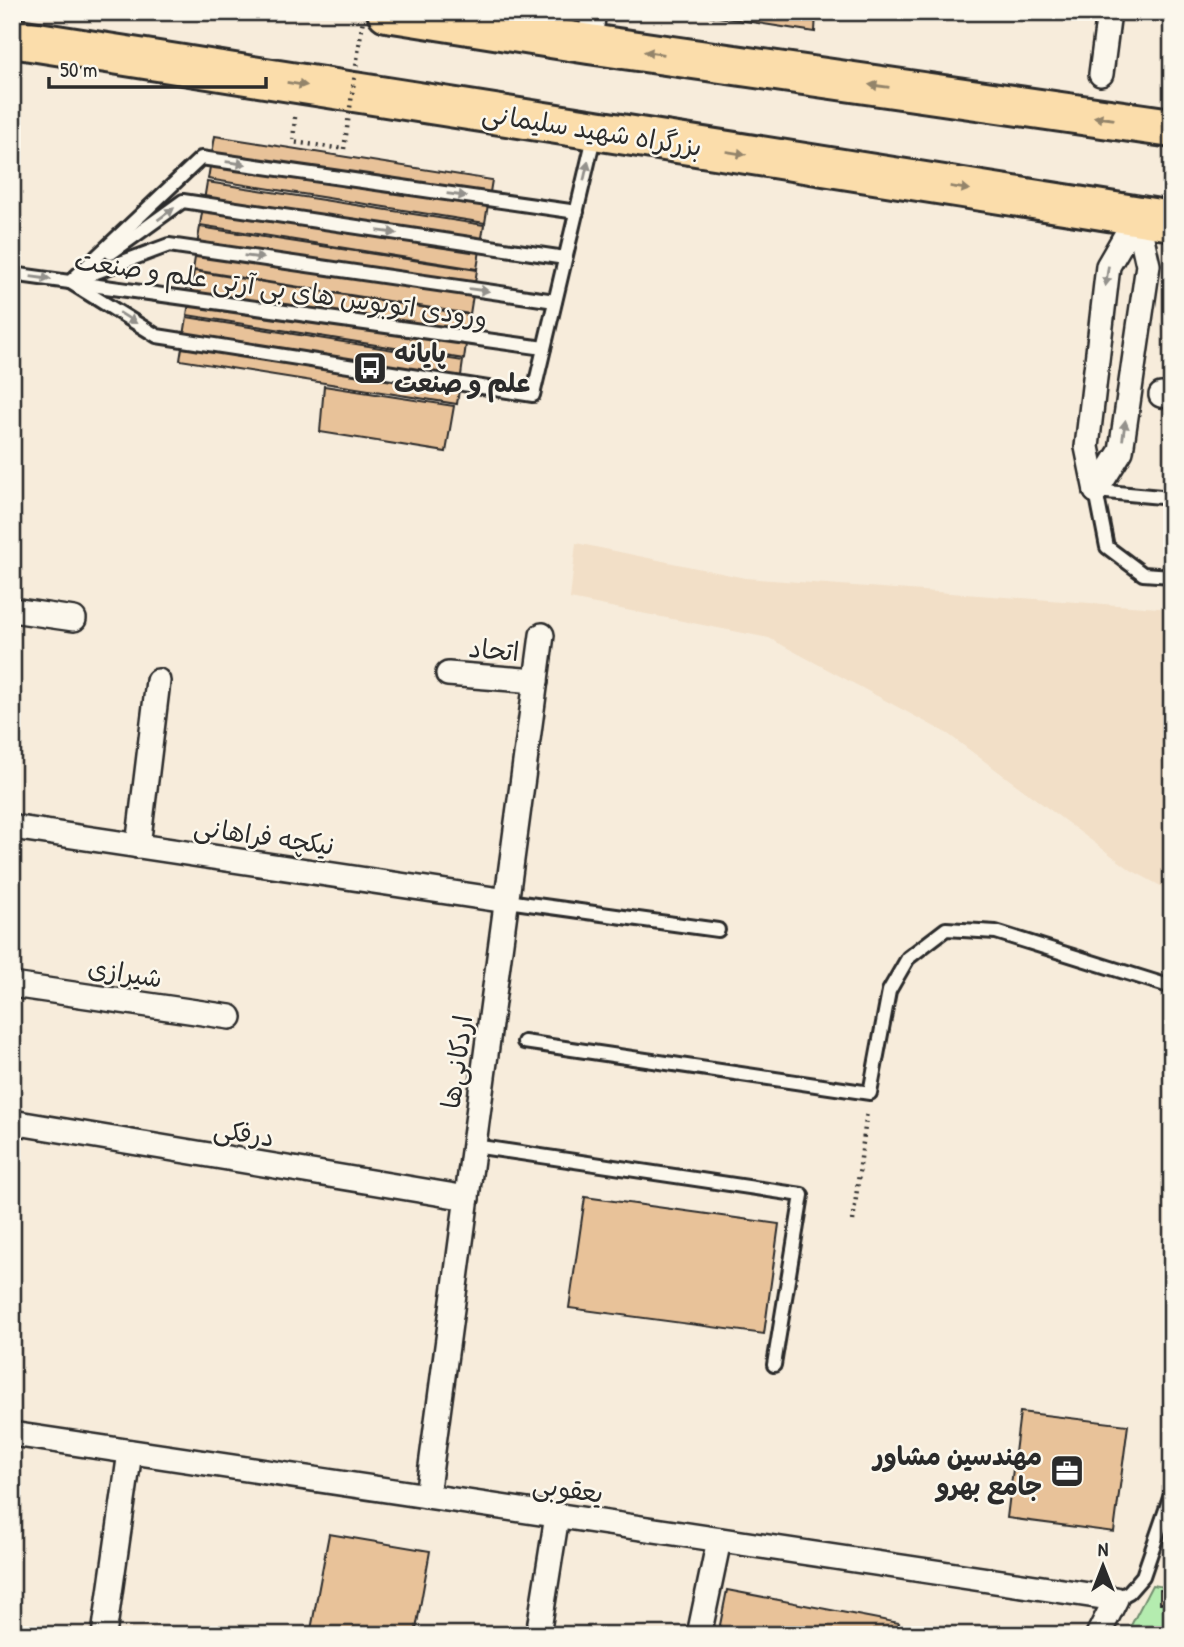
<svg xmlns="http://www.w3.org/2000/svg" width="1184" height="1647" viewBox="0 0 1184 1647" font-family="'Patrick Hand','Playpen Sans Arabic',sans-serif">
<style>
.built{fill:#f2dfc7}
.green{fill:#b4ecaf;stroke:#708c6d;stroke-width:2}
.building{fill:#e8c299;stroke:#2b2b2b;stroke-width:2}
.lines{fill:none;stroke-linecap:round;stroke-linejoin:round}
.lane-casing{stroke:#2b2b2b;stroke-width:18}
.street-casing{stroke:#2b2b2b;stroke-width:28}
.highway-casing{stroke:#2b2b2b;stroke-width:44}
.path{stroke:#2b2b2b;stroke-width:4.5;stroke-dasharray:2 5;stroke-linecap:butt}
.lane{stroke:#fbf7ec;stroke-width:12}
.street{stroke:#fbf7ec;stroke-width:23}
.highway{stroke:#fbddab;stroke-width:38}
.path-bridge{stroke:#2b2b2b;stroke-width:4.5;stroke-dasharray:2 5;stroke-linecap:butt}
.oneway{fill:#93846b}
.oneway2{fill:#93918c}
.labels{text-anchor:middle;stroke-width:5;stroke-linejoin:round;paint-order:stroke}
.street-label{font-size:26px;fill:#2b2b2b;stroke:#fbf7ec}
.poi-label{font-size:26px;font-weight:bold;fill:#2b2b2b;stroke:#fbf7ec;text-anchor:start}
</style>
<rect width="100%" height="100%" fill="#f7ecdb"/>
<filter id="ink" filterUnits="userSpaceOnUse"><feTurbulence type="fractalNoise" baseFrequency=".0143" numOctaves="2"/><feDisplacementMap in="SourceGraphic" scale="14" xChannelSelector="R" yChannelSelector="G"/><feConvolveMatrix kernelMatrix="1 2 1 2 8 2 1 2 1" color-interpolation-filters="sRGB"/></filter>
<g filter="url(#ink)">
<path class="built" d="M576,543L745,578L1172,609V892L1131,870L948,734L769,638L570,599Z"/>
<path class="green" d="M1152,1585L1172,1588V1635H1126Z"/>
<g class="building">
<path d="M687,12H816L815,32Z"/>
<path d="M215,136L492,180L485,223L208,179Z"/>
<path d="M207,182L484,225L477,269L200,225Z"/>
<path d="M200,227L477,270L470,314L193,270Z"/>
<path d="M194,271L470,315L464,359L187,315Z"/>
<path d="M187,317L463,361L457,404L180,360Z"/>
<path d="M324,386L454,406L446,452L320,432Z"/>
<path d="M585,1197L779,1224L764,1334L569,1308Z"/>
<path d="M1020,1412L1128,1425L1114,1532L1007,1518Z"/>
<path d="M329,1534L430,1551L415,1635H310Z"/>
<path d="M727,1590L899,1623L896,1635H718Z"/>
<rect x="1160" y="1590" width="12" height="13"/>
</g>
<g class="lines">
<g class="lane-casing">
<g id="lane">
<path d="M111,253L183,201L565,258"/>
<path d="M12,274L544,348"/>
<path d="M77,279L169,245L555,301"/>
<path d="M70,282L157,336L533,395L595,133"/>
<path d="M70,282L201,158L577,212"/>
<path d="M1172,498L1096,491L1107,547L1143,574L1172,576"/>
<path d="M507,901L718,930"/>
<path d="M524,1042L870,1093L889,991L908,958L946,929L996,932L1172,987"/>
<path d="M474,1146L802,1195L774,1365"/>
<path d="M1116,1599L1129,1592L1143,1576L1172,1492"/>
</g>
</g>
<g class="street-casing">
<g id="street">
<path d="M589,44L594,12"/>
<path d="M1101,74L1109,12"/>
<path d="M1161,395L1172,396"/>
<path d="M1096,491L1087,447L1108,266L1137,216"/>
<path d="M1096,491L1121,451L1148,265L1137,216"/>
<path d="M12,610L74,619"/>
<path d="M448,674L536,681"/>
<path d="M12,827L507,901"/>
<path d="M138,846L158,681"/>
<path d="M12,985L230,1017"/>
<path d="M12,1122L467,1198"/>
<path d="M12,1434L1116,1599L1098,1635"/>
<path d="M427,1496L542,635"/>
<path d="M104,1635L130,1452"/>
<path d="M538,1635L557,1516"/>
<path d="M699,1635L719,1540"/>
</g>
</g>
<g class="highway-casing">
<g id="highway">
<path d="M387,12L589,44L1172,128"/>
<path d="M12,38L1172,221"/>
</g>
</g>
<g class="path">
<path d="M295,117L293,142L344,149"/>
<path d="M853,1221L867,1111"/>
</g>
<use href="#lane" class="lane"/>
<use href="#street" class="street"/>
<use href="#highway" class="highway"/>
<path class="path-bridge" d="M344,149L364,12"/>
</g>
<defs><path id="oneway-solid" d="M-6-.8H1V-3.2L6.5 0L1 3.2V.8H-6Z" transform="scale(1.75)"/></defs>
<g class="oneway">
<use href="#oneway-solid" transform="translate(654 53) rotate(-172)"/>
<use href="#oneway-solid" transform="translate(297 84) rotate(9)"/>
<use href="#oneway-solid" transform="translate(879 86) rotate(-172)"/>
<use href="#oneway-solid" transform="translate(1104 118) rotate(-172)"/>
<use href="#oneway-solid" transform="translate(736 153) rotate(9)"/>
<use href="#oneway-solid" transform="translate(960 188) rotate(9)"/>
</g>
<g class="oneway2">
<use href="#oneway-solid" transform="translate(236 163) rotate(8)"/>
<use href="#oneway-solid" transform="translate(586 171) rotate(-77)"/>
<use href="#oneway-solid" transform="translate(457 195) rotate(8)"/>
<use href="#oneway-solid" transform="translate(166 214) rotate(-36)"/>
<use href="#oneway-solid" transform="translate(387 232) rotate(8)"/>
<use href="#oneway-solid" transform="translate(254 257) rotate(8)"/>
<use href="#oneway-solid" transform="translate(1107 276) rotate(98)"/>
<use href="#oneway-solid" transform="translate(41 278) rotate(8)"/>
<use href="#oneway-solid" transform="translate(479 290) rotate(8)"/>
<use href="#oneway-solid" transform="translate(128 318) rotate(32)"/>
<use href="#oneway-solid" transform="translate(1124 430) rotate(-82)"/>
</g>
</g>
<defs>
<g id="bus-square" transform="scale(1.75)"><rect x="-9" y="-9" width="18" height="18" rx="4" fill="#2b2b2b" stroke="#fbf7ec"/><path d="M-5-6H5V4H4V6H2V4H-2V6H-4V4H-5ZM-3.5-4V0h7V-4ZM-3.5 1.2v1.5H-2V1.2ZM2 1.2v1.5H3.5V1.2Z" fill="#fff"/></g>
<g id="office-square" transform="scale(1.75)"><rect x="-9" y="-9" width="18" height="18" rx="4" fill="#2b2b2b" stroke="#fbf7ec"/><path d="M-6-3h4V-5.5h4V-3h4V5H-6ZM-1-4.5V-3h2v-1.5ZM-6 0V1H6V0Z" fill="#fff"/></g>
</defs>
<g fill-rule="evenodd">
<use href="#bus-square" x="370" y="368"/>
<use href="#office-square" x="1067" y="1471"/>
</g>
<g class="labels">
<g class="street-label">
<text transform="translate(592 130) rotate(9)" y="9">بزرگراه شهید سلیمانی</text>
<text transform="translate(281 289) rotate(8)" y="9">ورودی اتوبوس های بی آرتی علم و صنعت</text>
<text transform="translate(494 650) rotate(5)" y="9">اتحاد</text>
<text transform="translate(264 836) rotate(8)" y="9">نیکچه فراهانی</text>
<text transform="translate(125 973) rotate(9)" y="9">شیرازی</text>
<text transform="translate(457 1062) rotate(-82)" y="9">اردکانی‌ها</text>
<text transform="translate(244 1133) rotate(9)" y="9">درفکی</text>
<text transform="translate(568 1489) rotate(8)" y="9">یعقوبی</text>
</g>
<g class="poi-label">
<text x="394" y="362">پایانه<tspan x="394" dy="30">علم و صنعت</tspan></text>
<text x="1042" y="1465" text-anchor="end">مهندسین مشاور<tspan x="1042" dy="30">جامع بهرو</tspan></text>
</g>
</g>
<rect width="1184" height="1647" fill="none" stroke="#fbf7ec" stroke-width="42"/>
<rect x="21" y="21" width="1142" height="1605" fill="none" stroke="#2b2b2b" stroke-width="2.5" filter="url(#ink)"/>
<g transform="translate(1103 1566)" stroke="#fbf7ec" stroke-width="5" paint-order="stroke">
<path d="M0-5L12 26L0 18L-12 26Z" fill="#2b2b2b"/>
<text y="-10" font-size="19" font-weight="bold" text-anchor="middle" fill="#2b2b2b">N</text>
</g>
<path d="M49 77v10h217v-10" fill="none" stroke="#2b2b2b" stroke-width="3.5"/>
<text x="60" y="77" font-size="21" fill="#2b2b2b" stroke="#fbf7ec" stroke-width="5" paint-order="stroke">50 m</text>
</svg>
